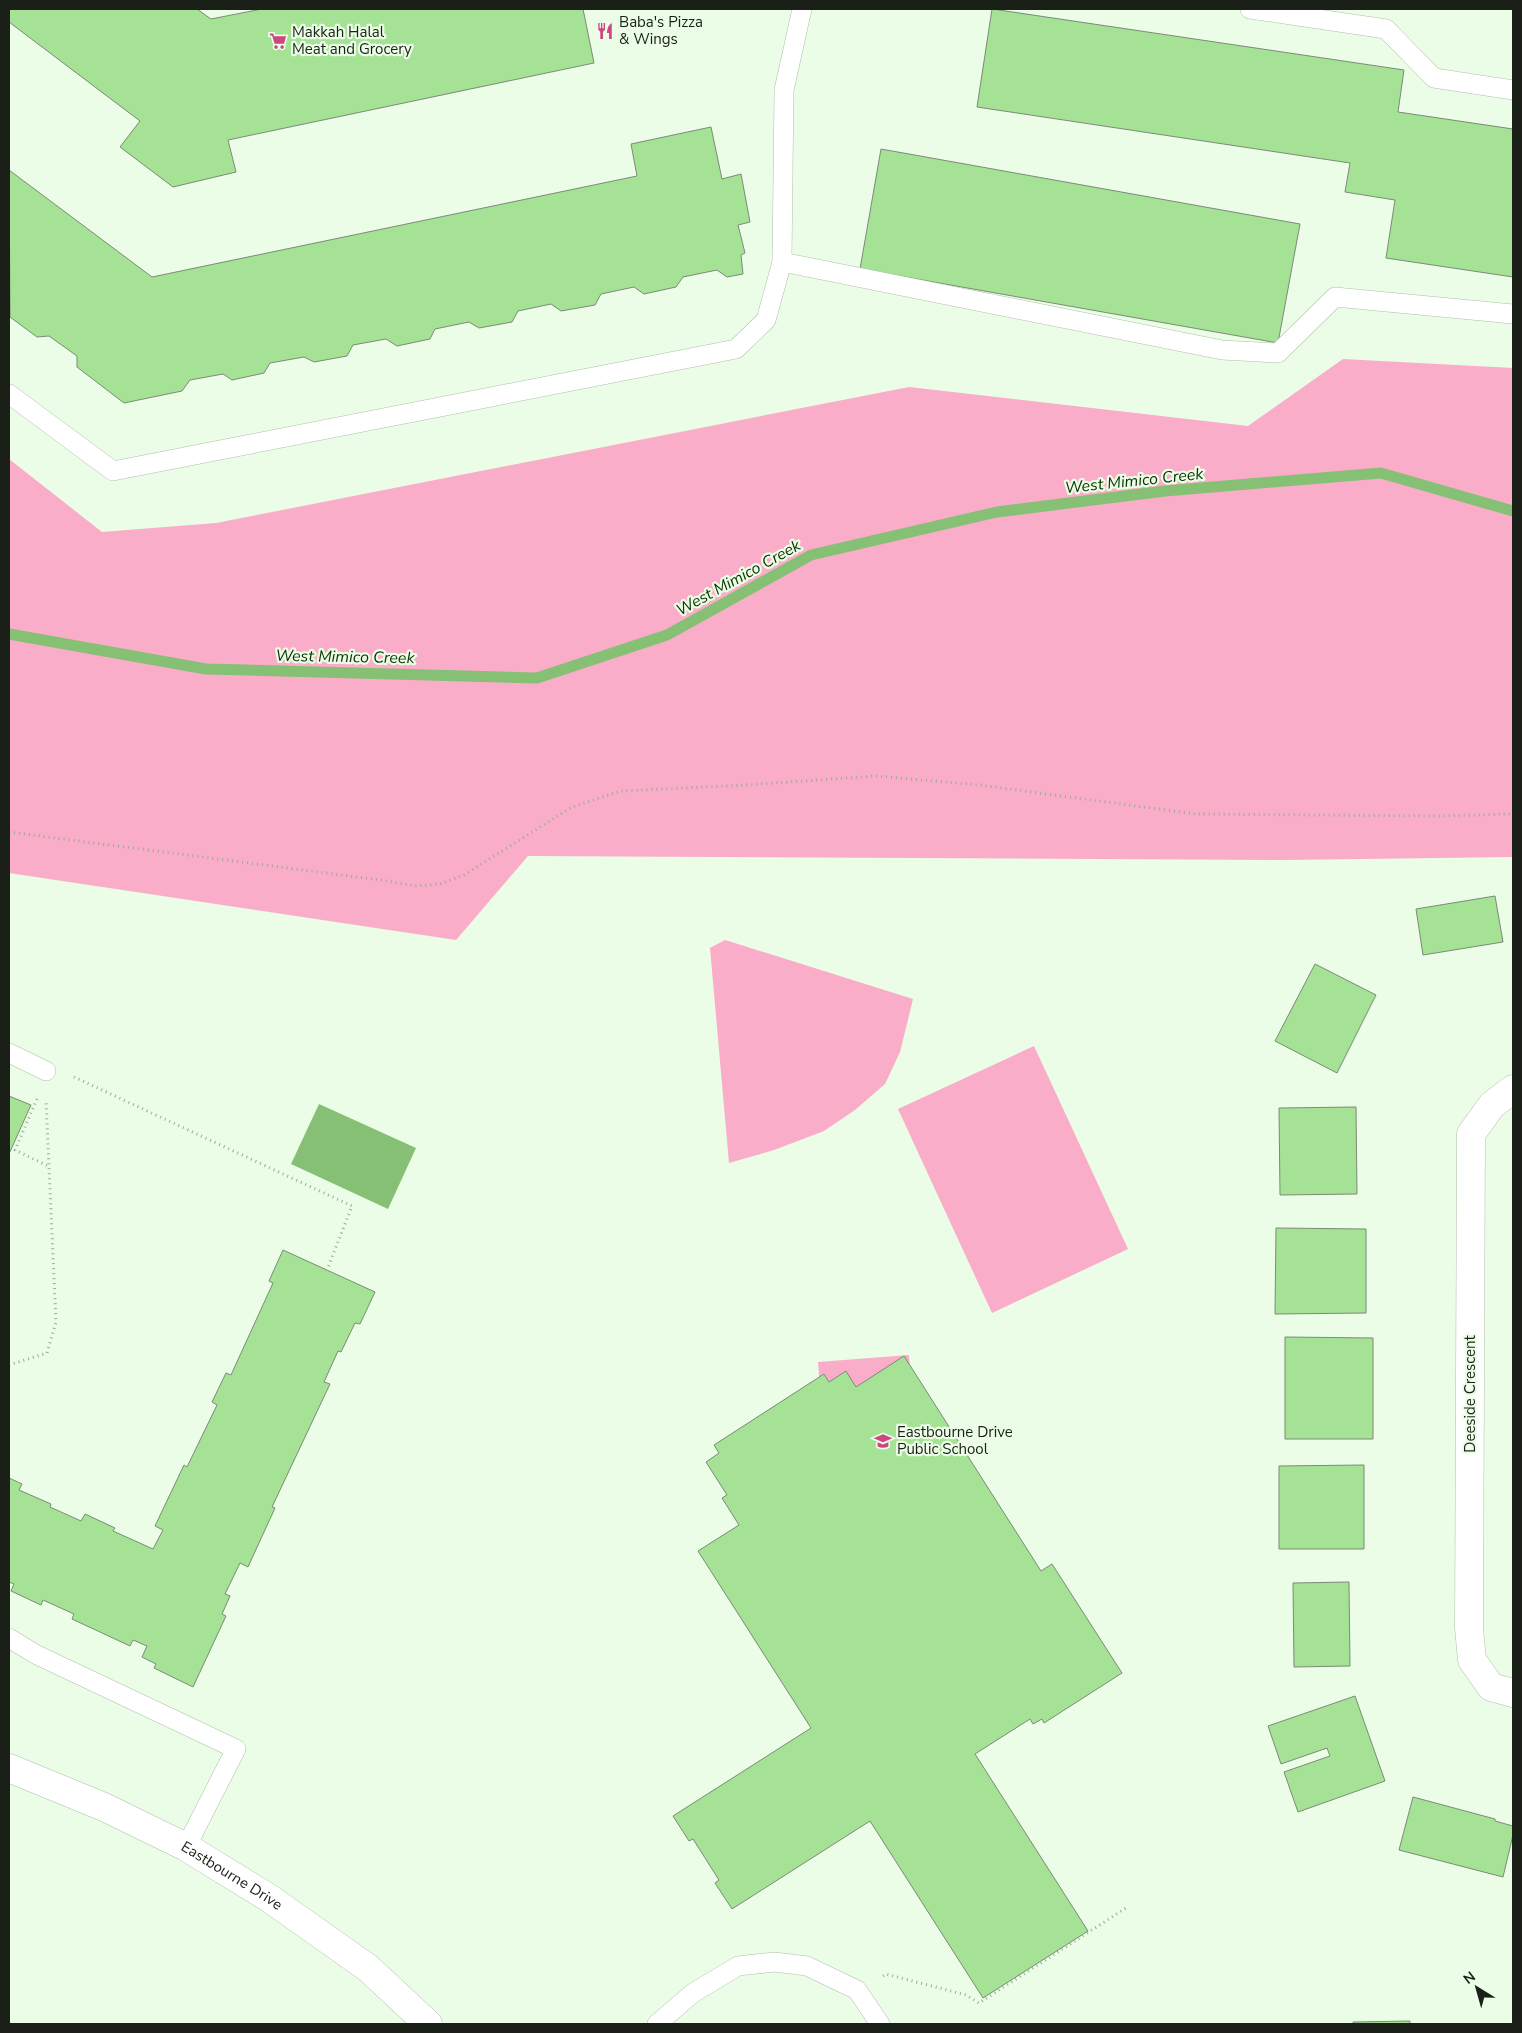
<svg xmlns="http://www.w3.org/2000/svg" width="1522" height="2033" viewBox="0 0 1522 2033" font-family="'Nunito Sans',sans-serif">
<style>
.green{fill:#faadc8}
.water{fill:#85c075}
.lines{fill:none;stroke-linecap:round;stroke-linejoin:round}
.stream{stroke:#85c075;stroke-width:11}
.building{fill:#a5e295;stroke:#7b8b77}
.service-casing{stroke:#afc0aa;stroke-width:20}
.minor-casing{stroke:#afc0aa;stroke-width:29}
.tertiary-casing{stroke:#afc0aa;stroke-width:29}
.path{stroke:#9caa98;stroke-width:3;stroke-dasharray:1 4;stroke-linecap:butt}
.service{stroke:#fff;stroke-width:19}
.minor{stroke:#fff;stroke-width:28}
.tertiary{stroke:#fff;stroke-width:28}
.labels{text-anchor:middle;stroke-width:4.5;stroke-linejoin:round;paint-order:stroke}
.poi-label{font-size:15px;fill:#1a2018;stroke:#ebfde6;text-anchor:start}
.street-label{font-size:15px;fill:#1a2018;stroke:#ebfde6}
.water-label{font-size:16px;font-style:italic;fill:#0c3400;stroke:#ebfde6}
</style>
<rect width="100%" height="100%" fill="#ebfde6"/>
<g class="green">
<path d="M1343,359L1513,368V857L1285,860L528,856L456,940L9,873V459L102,532L216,523L909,387L1248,426Z"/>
<path d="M725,940L913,999L900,1052L885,1084L855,1110L824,1131L774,1150L729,1163L710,948Z"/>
<path d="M1034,1046L1128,1249L992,1313L898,1109Z"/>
<path d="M909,1355L915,1436L824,1443L818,1362Z"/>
</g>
<path class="water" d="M319,1104L416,1148L388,1209L291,1164Z"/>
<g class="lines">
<path class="stream" d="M9,634L206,669L537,678L667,635L811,555L997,512L1165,491L1381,473L1513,511"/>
</g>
<g class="building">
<path d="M9,9H197L211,19L262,9H583L594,63L228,140L236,172L173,187L120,147L140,121L9,22Z"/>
<path d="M992,9L1404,70L1398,112L1513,129V277L1386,258L1395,200L1345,192L1350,163L977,107Z"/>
<path d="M711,127L722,179L741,174L750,222L738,225L745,253L741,255L743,274L727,277L717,270L683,277L676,287L644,294L634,287L601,294L595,305L561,311L551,304L518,311L512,322L479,328L469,322L435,329L430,339L397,346L386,339L353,345L347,356L314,362L304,357L270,363L264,373L232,380L223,374L190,380L182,391L124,403L77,367V356L49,336L37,337L10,317L9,170L152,277L637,176L631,144Z"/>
<path d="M881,149L1300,224L1278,343L860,269Z"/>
<path d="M1495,896L1503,942L1423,955L1416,909Z"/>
<path d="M1315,964L1376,995L1337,1073L1275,1041Z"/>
<path d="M9,1096L31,1105L9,1154Z"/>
<path d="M1356,1107L1357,1194L1280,1195L1279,1108Z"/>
<path d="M1276,1228L1366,1229V1313L1275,1314Z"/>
<path d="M283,1250L375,1292L360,1324L355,1323L341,1352L338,1351L324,1382L330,1384L272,1507L275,1508L248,1567L240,1563L225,1594L230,1596L222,1614L226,1616L193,1687L154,1668L156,1664L142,1657L147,1646L133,1640L130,1646L72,1619L74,1614L43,1600L41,1605L11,1591L14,1584L9,1582V1478L22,1484L19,1490L51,1504L50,1507L81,1521L85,1514L115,1528L113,1531L153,1549L163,1530L155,1526L184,1465L187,1467L217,1405L212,1402L226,1373L231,1375L273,1283L269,1281Z"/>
<path d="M1285,1337L1373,1338V1439H1285Z"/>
<path d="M904,1356L1041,1571L1052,1564L1122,1673L1044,1723L1042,1719L1033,1724L1030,1719L975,1754L1088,1931L983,1998L870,1821L732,1909L715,1883L719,1880L693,1839L689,1841L673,1816L811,1728L698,1551L739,1525L722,1498L727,1495L706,1462L719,1453L714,1445L824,1374L829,1382L846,1371L856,1387Z"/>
<path d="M1364,1465V1549H1279V1466Z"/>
<path d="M1349,1582L1350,1666L1294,1667L1293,1583Z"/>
<path d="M1355,1696L1385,1781L1298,1812L1284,1772L1330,1756L1327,1748L1281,1764L1268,1726Z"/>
<path d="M1413,1797L1495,1819V1821L1513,1826V1835L1503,1877L1399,1850Z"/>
<path d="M1410,2021V2024H1353V2022Z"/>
</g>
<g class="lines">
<g class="service-casing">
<g id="service">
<path d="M1250,9L1386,29L1434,78L1513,90"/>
<path d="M782,262L1222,350L1278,353L1335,297L1513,314"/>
<path d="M9,394L113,471L736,349L766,320L782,262L784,90L802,9"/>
<path d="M9,1053L46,1071"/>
<path d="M9,1638L35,1654L236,1749L186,1847"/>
<path d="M657,2024L693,1993L738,1966L774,1962L807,1966L857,1990L880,2024"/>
</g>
</g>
<g class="minor-casing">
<path id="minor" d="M1513,1089L1492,1105L1471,1134L1469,1628L1472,1660L1491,1687L1513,1693"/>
</g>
<g class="tertiary-casing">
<g id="tertiary">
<path id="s1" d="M9,1768L104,1807L186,1847L269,1898L368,1968L428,2024"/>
</g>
</g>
<g class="path">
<path d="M232,9V11"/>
<path d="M9,832L388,881L415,886L440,884L464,875L572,807L621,791L746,785L876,776L979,785L1196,814L1436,816L1513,814"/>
<path d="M74,1077L352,1206L327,1270"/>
<path d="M37,1099L15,1150L48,1166"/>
<path d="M9,1365L47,1353L56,1322L46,1100"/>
<path d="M883,1976L886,1974L966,1995L979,2003L1126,1908"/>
</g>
<use href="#service" class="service"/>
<use href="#minor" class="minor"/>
<use href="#tertiary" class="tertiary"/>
</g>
<defs>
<g id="restaurant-bare" transform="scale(1.35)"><path d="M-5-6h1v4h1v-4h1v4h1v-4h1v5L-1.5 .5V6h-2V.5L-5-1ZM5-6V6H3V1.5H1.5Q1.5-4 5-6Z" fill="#cd4581" stroke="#ebfde6" stroke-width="2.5" paint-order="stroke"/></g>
<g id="supermarket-bare" transform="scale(1.35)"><path d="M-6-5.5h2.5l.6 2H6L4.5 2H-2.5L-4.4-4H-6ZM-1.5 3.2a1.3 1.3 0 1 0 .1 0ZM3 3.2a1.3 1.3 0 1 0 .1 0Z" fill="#cd4581" stroke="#ebfde6" stroke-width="2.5" paint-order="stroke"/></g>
<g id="school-bare" transform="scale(1.35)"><path d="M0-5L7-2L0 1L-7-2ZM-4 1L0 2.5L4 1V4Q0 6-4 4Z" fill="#cd4581" stroke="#ebfde6" stroke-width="2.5" paint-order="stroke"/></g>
</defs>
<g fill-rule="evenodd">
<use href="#restaurant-bare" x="605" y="31"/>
<use href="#supermarket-bare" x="278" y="41"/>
<use href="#school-bare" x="883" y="1441"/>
</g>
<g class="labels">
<g class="poi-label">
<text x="619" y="27">Baba's Pizza<tspan x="619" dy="17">&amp; Wings</tspan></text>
<text x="292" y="37">Makkah Halal<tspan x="292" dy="17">Meat and Grocery</tspan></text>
<text x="897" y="1437">Eastbourne Drive<tspan x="897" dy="17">Public School</tspan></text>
</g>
<g class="street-label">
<text transform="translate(1470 1394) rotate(-90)" y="5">Deeside Crescent</text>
<text dy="5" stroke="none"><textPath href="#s1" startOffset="248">Eastbourne Drive</textPath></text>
</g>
<g class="water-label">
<text transform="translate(1134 480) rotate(-6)" y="6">West Mimico Creek</text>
<text transform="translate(738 577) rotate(-29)" y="6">West Mimico Creek</text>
<text transform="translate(345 656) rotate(1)" y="6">West Mimico Creek</text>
</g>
</g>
<rect width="1522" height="2033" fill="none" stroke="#1a2018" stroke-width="20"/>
<g transform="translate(1477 1988) rotate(323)" stroke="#ebfde6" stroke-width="4" paint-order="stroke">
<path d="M0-4L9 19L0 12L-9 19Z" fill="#1a2018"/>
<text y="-8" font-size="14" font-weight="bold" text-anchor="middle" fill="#1a2018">N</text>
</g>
</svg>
